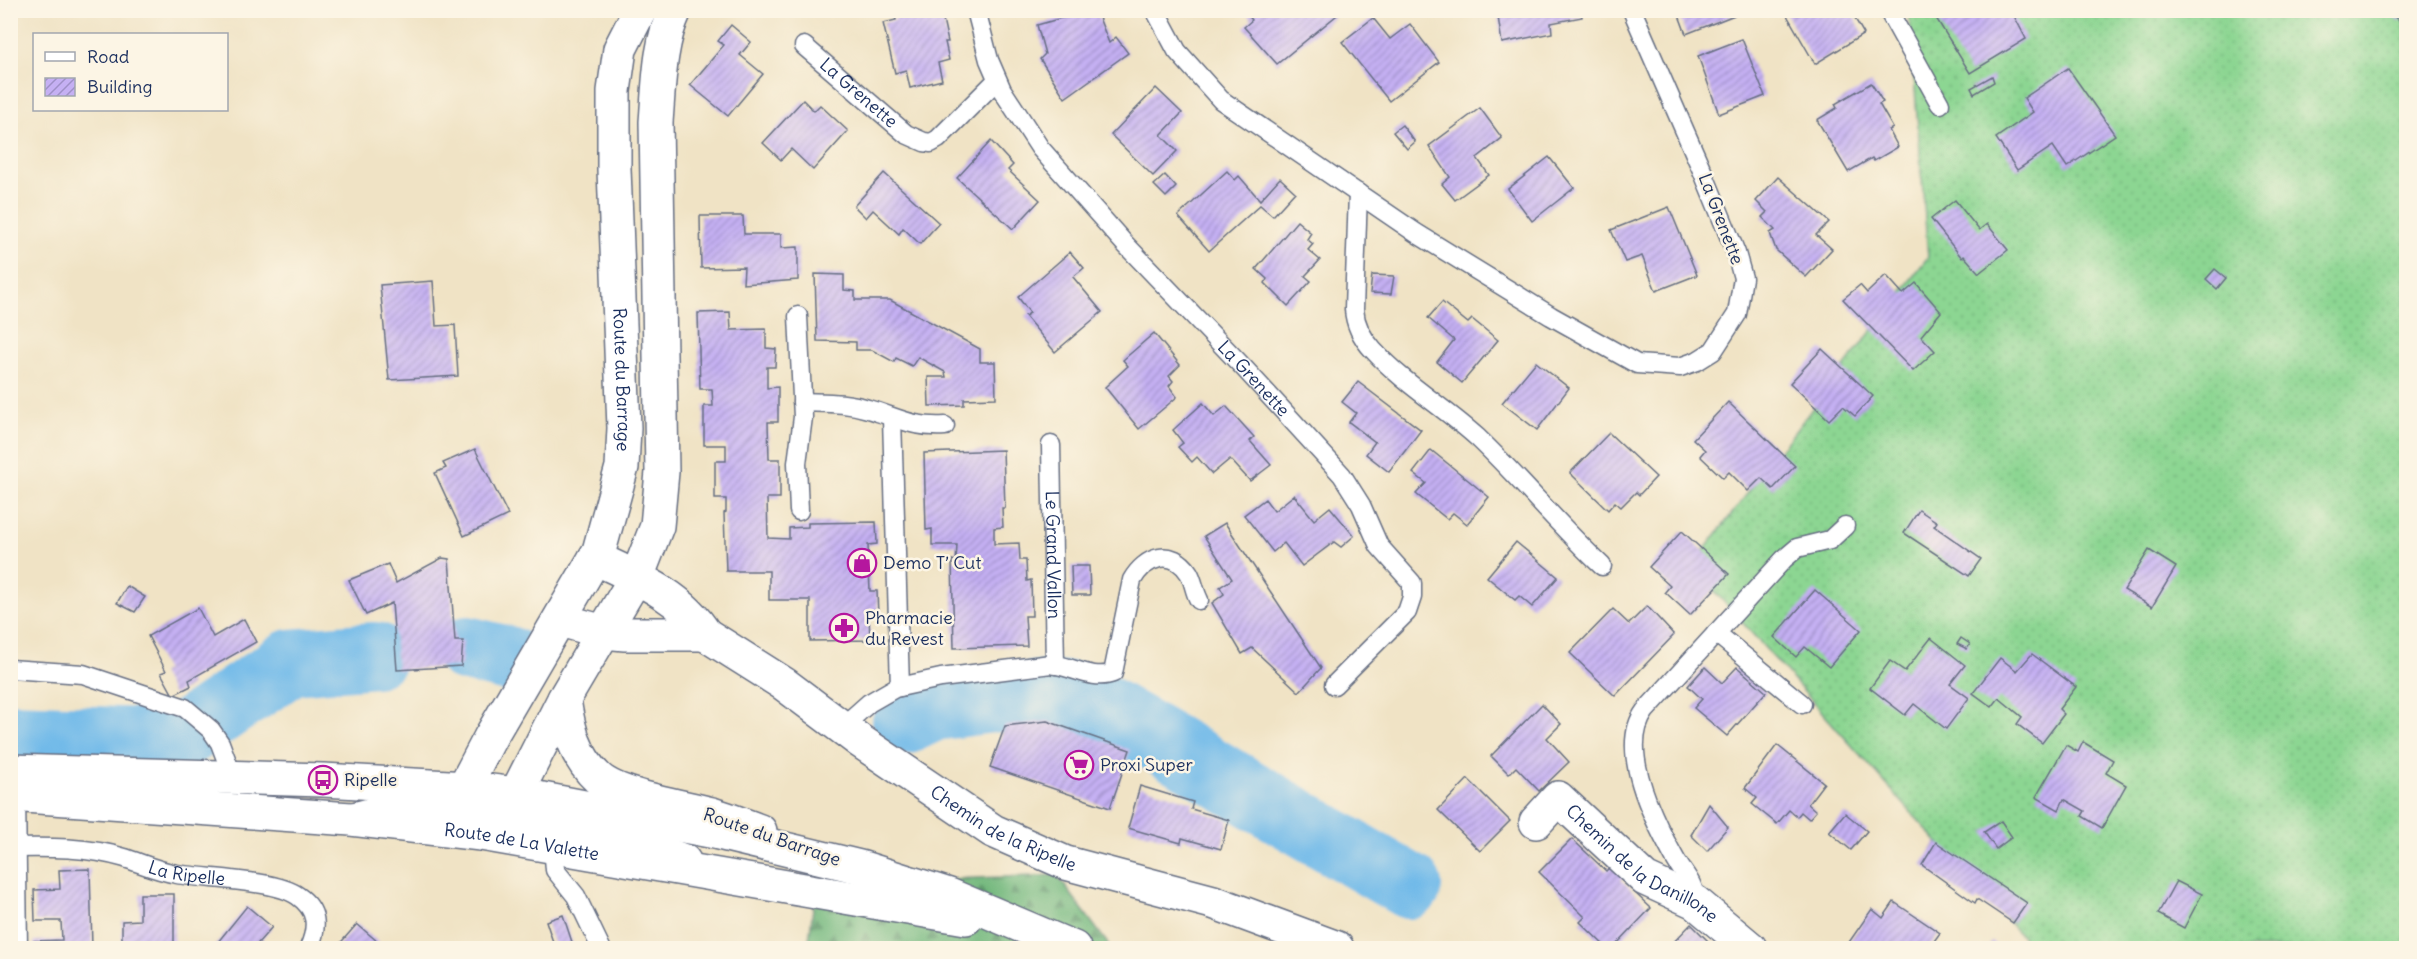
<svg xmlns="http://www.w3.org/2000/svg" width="2417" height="959" viewBox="0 0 2417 959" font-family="Delius,sans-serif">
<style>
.grass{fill:url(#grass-dots);stroke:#548278;stroke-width:1.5}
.forest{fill:url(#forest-firs);stroke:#46736d;stroke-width:1.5}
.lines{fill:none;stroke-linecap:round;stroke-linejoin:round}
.river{stroke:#71bae9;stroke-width:66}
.building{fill:url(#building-hatch)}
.lane-casing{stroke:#666e82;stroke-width:21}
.street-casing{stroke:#666e82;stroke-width:36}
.secondary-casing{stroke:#666e82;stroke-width:36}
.primary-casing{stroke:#666e82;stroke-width:36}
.lane{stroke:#fff;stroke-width:18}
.street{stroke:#fff;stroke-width:33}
.secondary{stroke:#fff;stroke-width:33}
.primary{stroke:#fff;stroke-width:33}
.labels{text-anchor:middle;stroke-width:5;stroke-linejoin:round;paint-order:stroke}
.street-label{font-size:18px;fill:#1b2f5e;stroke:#fcf5e5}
.poi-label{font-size:18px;fill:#1b2f5e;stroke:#fcf5e5;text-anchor:start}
</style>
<defs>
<pattern id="grass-dots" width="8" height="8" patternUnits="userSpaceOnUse" patternTransform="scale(1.5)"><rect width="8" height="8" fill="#8cd692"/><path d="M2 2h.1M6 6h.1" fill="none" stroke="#78b880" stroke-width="1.8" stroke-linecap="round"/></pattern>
<pattern id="forest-firs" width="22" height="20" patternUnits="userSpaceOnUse" patternTransform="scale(1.5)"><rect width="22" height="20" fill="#71b77c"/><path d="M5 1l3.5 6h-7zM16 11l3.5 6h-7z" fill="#5c9569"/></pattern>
<pattern id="building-hatch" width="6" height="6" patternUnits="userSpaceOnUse" patternTransform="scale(1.5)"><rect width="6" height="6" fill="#c5b0f3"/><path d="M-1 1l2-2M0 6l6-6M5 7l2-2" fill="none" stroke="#9f90c8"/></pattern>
</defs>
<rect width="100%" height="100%" fill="#fcf5e5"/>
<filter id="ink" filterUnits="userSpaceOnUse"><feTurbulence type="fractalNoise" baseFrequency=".0167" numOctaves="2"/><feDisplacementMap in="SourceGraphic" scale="12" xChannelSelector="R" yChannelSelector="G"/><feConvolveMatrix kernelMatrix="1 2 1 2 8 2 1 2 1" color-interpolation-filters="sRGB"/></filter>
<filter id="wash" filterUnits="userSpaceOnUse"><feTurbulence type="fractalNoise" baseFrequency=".008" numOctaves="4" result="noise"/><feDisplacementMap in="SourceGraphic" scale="24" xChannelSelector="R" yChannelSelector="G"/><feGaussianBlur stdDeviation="1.35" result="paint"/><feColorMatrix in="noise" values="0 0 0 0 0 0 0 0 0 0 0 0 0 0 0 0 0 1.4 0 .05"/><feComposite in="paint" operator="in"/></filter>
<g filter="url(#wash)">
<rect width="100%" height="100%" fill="#f0e3c5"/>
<path class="grass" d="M1909,11H2406V948H2032L1692,566L1928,257Z"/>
<path class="forest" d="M1057,875L1111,948H808L816,884Z"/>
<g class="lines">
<g class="river">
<path d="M467,649L508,659"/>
<path d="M905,722L934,708L1042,693L1071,694L1099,705L1409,886"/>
<path d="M10,736L174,742L291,662L375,655"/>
</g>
</g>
<g id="blocks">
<g class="building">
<path d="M894,10H941L948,42H945L949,60L938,63L942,80L910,88L906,70L895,73L883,23L896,20Z"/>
<path d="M1090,10H1096L1109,43L1116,37L1128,53L1065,98L1040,59L1045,54L1037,25Z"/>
<path d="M1244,10H1334L1337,15L1277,64L1244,27L1252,20Z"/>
<path d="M1497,10H1581L1582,17L1551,23L1552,33L1502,43Z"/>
<path d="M1677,10H1735L1737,14L1686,34Z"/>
<path d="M1784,10H1850L1864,34L1815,64Z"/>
<path d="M1949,10H1994L1996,15L2011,10L2026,39L1970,73L1936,18Z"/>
<path d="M2387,10H2406V13L2399,21Z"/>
<path d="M1373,18L1390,39L1410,24L1439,62L1389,101L1342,42Z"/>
<path d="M731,25L751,42L740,55L763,74L728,116L690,85L724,45L718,41Z"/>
<path d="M1742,39L1765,96L1719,114L1698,56Z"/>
<path d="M2068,68L2115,135L2067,167L2053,146L2017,170L1996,138L2033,112L2024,98Z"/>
<path d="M1992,76L1994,82L1974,94L1971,88Z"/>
<path d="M1871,83L1883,102L1879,104L1893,128L1889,130L1898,147L1874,161L1872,158L1848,172L1817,120L1837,108L1835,104Z"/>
<path d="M1156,88L1182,113L1161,135L1177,151L1153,176L1111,135Z"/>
<path d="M803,100L814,111L820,105L848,131L813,170L791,149L781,160L763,143Z"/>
<path d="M1480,108L1502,138L1477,158L1489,175L1455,200L1442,184L1450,177L1429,146Z"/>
<path d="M1402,125L1415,142L1407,149L1393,132Z"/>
<path d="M991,141L1013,165L1008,170L1040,200L1013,229L957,178Z"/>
<path d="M1549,157L1574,188L1532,221L1508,189Z"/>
<path d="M1227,171L1235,180L1239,176L1260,200L1280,178L1295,192L1273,216L1260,205L1209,251L1178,216Z"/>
<path d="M884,173L939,223L920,244L903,228L899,234L873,210L866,218L854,206Z"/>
<path d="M1165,175L1176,187L1166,197L1154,185Z"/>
<path d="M1778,177L1829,222L1816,235L1832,249L1806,277L1776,250L1770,233L1775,230L1762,217L1767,212L1756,201Z"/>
<path d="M1955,200L1979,230L1987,224L2008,250L1979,273L1964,256L1962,258L1931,219Z"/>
<path d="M1669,207L1697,275L1656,291L1642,256L1625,262L1611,230Z"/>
<path d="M700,216H743L744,234H781V248L798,247V280L743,284L744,267L701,268Z"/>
<path d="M1297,221L1311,233L1307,239L1313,244L1308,250L1320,260L1305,276L1311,281L1288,306L1265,283L1267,279L1256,269Z"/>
<path d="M1070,252L1084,268L1073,277L1102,312L1055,352L1025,316L1030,313L1018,297Z"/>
<path d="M2215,269L2226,278L2217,289L2206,279Z"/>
<path d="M815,274L844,275V290L855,291V300H890L980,349V362H995L996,398L964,399V405L929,406L928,377H946L945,372L918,357L912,366L896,358L894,362L872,350H856V342L817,341Z"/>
<path d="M1372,275L1394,276L1391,294L1370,293Z"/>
<path d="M1886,275L1903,294L1916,283L1941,312L1921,336L1935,351L1913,371L1843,299L1860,285L1867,293Z"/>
<path d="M433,281L436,326L455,325L458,376L389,380L380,285Z"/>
<path d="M1442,302L1468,323L1472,319L1498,340L1462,383L1437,362L1454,340L1428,318Z"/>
<path d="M730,312L731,330L766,329V348L776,349L775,367H767V388L778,387V422H768L769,459H780V498H767L768,538L789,539V528L808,527V523L876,522L877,544L868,545L870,591H877L878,615H869L870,640L810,641V600H769V571H726L724,513L726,512V499H715V461H726V445H704V406H713L712,389H700L698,313Z"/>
<path d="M1154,333L1180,365L1169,376L1173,381L1169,386L1177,397L1139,429L1105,387L1128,366L1123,360Z"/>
<path d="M1822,349L1873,396L1855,416L1843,406L1829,420L1790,383Z"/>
<path d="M1536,362L1569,388L1537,430L1502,403Z"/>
<path d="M1358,382L1421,430L1389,472L1366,454L1375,442L1349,422L1356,413L1342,402Z"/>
<path d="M1728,402L1795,466L1773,489L1761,478L1748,491L1729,472L1723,478L1700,456L1705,450L1693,439Z"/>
<path d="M1203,403L1214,416L1226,406L1254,437L1250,441L1271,465L1250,481L1230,459L1212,474L1197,457L1192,462L1178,447L1183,443L1173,430Z"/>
<path d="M1609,433L1656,477L1639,495L1636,492L1621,507L1615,502L1608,510L1570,473Z"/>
<path d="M475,449L508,515L464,536L435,473L446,468L443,463Z"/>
<path d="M1003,450L1005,508H1002L1003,527L994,528V544L1019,543L1020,560H1026L1027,581L1031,580L1032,616H1025L1027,646L954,648L952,560L956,561L957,545H932V529L926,530L924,453Z"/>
<path d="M1431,450L1489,497L1467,524L1453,513L1447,519L1416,494L1426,483L1413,473Z"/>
<path d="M1294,495L1314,520L1330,507L1354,536L1341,547L1334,542L1302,566L1284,543L1273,552L1244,515L1265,499L1274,511Z"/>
<path d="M1919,510L1937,522L1934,526L1981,559L1969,576L1904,533Z"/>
<path d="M1225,523L1321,668L1299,692L1252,648L1242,654L1212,603L1224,594L1220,587L1232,579L1204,536Z"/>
<path d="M1682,531L1729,574L1690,615L1665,592L1670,586L1649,567Z"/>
<path d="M1516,542L1558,577L1532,607L1519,596L1515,600L1487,577Z"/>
<path d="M2149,550L2176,567L2152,607L2124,590Z"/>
<path d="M442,558L449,559L455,641H463L461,666L397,670L392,603L366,615L349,580L388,564L396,583Z"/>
<path d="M1071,566H1089L1090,595H1072Z"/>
<path d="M127,586L145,597L135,612L117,603Z"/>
<path d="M1815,590L1861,630L1829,667L1805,647L1796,657L1774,637Z"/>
<path d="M1647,606L1674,635L1615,696L1570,653L1613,609L1629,624Z"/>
<path d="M198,608L213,637L244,619L256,642L189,680L191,686L173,695L161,673L166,671L148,636Z"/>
<path d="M1931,638L1965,665L1950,684L1969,698L1946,729L1914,704L1905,715L1870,688L1890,661L1905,671Z"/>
<path d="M1961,638L1970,644L1967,649L1957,644Z"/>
<path d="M2032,654L2076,687L2059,709L2064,714L2042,743L2017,724L2022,717L1999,698L1992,707L1973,693L2000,658L2017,671Z"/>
<path d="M1705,667L1722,683L1737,667L1766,692L1727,736L1694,708L1702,699L1688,686Z"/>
<path d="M1542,704L1561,724L1547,738L1569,762L1539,791L1516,767L1509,774L1491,756Z"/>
<path d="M1047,721L1130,750L1110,808L990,767L1005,726Z"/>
<path d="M2083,742L2113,760L2106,773L2126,785L2102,828L2082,816L2085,811L2064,799L2059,810L2036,797L2066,745L2078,752Z"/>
<path d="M1777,745L1824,783L1808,804L1816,811L1809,819L1801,812L1797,817L1789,810L1777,824L1752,804L1757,798L1745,788Z"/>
<path d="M1468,779L1510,821L1480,851L1438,810Z"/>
<path d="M1140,786L1193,802L1191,809L1229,820L1221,849L1182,838L1181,843L1128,828Z"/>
<path d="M1709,804L1728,827L1707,851L1691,835Z"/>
<path d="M1845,813L1867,831L1851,850L1829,832Z"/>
<path d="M2001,821L2012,837L1996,849L1984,832Z"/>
<path d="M1572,839L1606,871L1613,864L1624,876L1621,880L1651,908L1613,948H1607L1580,922L1585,917L1539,872Z"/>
<path d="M1936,842L2027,903L2013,923L1977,899L1975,903L1922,865Z"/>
<path d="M90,869L92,948H35L34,941L62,940L61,921H35L34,890L60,889L59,870Z"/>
<path d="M2176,881L2202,894L2184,928L2158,914Z"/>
<path d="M140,894H174V948H122V921L140,920Z"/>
<path d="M1894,902L1940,933L1929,948H1845L1872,909L1883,918Z"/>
<path d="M247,906L272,927L258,943L265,948H213Z"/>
<path d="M563,915L574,948H555L546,921Z"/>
<path d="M357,924L385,948H336Z"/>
<path d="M1691,924L1715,948H1668Z"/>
<path d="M1991,942L2001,948H1987Z"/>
</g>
</g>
</g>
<g filter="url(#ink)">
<use href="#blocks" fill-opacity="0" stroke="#666e82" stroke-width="1.5"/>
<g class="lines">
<g class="lane-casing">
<g id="lane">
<path id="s1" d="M976,10L989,60L1002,90L1040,148L1124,243L1244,368L1342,475L1361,505L1379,546L1412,583V597L1407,612L1334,685"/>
<path d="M1155,10L1177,51L1221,100L1416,233L1551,316L1637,364L1680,367L1697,361L1713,351L1737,314L1743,278L1736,253L1704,175L1632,10"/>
<path d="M1888,10L1940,104"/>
<path id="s2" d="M804,46L906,134L924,142L931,143L938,139L997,80"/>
<path d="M1358,193L1354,309C1355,325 1362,338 1373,350C1404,384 1444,407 1478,438C1521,479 1559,526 1602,566"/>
<path d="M798,316L803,417L797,463L799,511"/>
<path d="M802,402C825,403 846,402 868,409C897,417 912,428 945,426"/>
<path d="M892,418L900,687"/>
<path id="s3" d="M1051,445L1055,665"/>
<path d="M1716,633L1802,704"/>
<path d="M10,669L83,674L185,708L211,730L220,743L233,778"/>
<path d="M842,727L869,703L895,688L941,678L1051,664C1071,666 1094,681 1113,673L1132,580C1145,557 1172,547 1189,573C1194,582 1194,591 1199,600"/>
<path d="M16,795L18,948"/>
<path d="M553,846L555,870L576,896L601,948"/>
<path id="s4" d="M10,848C48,847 89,847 125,858C143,864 158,871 177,874C207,879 276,880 298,896C318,910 318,927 309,948"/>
<path d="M1695,902C1695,882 1683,874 1674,857C1654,821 1617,749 1645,711L1784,559L1797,548L1830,540L1845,526"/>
</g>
</g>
<g class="street-casing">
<g id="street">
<path d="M560,620L604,632L625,634H705C681,595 635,577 595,558"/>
<path id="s5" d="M705,634L784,684L860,741L993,831L1066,863L1213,902L1337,948"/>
<path id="s6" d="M1536,822L1558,798L1645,879L1695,902L1750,948"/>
</g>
</g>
<g class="secondary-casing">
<g id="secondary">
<path id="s7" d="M640,10L620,49L614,91V169L624,428L622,467L599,551L491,736L469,778L467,788L472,800L498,814L638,844L684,861"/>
<path d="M564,699C568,728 575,757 598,778C619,797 683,806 712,814C728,819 744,825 760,831"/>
<path d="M354,819L401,807L486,808L516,794L564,699L639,572L657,526L662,472L656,122C659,85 659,44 675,10"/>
</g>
</g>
<g class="primary-casing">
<g id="primary">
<path d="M10,771L323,780L467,788L516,794L710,831L860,867L949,895L1074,948"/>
<path id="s8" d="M10,795L351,819L481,834L966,918"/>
</g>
</g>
<use href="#lane" class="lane"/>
<use href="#street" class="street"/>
<use href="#secondary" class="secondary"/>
<use href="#primary" class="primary"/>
</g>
</g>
<defs>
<g id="shop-ring" transform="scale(1.5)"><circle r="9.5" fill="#fcf5e5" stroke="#b5179e" stroke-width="1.5"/><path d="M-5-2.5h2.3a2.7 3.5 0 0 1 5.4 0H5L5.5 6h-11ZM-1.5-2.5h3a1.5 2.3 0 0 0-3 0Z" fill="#b5179e"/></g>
<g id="pharmacy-ring" transform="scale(1.5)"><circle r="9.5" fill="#fcf5e5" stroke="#b5179e" stroke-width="1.5"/><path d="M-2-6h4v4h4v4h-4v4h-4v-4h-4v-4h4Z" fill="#b5179e"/></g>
<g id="supermarket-ring" transform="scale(1.5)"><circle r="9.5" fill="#fcf5e5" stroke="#b5179e" stroke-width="1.5"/><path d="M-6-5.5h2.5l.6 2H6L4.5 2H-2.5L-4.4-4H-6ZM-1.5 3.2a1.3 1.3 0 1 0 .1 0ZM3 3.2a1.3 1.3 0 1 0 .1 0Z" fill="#b5179e"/></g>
<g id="bus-ring" transform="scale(1.5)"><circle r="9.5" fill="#fcf5e5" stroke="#b5179e" stroke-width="1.5"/><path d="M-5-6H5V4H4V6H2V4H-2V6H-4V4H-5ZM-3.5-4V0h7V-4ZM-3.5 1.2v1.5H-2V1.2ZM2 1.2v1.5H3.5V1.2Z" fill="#b5179e"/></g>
</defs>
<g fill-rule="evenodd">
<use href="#shop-ring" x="862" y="563"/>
<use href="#pharmacy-ring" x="844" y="628"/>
<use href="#supermarket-ring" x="1079" y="765"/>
<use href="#bus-ring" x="323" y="780"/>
</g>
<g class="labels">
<g class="street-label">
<text dy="6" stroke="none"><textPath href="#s2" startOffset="72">La Grenette</textPath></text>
<text transform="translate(1721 219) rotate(69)" y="6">La Grenette</text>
<text dy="6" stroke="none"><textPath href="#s1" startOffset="468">La Grenette</textPath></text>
<text dy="6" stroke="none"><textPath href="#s7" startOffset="375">Route du Barrage</textPath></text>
<text dy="6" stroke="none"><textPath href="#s3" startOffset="110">Le Grand Vallon</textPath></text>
<text dy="6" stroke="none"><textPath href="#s5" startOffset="357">Chemin de la Ripelle</textPath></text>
<text transform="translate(772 837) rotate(19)" y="6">Route du Barrage</text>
<text dy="6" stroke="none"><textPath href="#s8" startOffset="514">Route de La Valette</textPath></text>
<text dy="6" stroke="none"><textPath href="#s6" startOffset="140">Chemin de la Danillone</textPath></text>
<text dy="6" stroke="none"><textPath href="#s4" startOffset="180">La Ripelle</textPath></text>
</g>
<g class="poi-label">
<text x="883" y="569">Demo T’ Cut</text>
<text x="865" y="624">Pharmacie<tspan x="865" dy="21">du Revest</tspan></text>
<text x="1100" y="771">Proxi Super</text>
<text x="344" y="786">Ripelle</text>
</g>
</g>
<rect width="2417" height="959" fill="none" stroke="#fcf5e5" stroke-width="36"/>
<rect x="33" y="33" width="195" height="78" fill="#fcf5e5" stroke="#a2a6af" stroke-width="1.5"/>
<rect x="45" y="52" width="30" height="9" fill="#ffffff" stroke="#a2a6af" stroke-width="1.5"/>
<text x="87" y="63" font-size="18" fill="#1b2f5e">Road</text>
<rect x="45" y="78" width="30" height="18" fill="url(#building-hatch)" stroke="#a2a6af" stroke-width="1.5"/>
<text x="87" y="93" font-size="18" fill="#1b2f5e">Building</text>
</svg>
